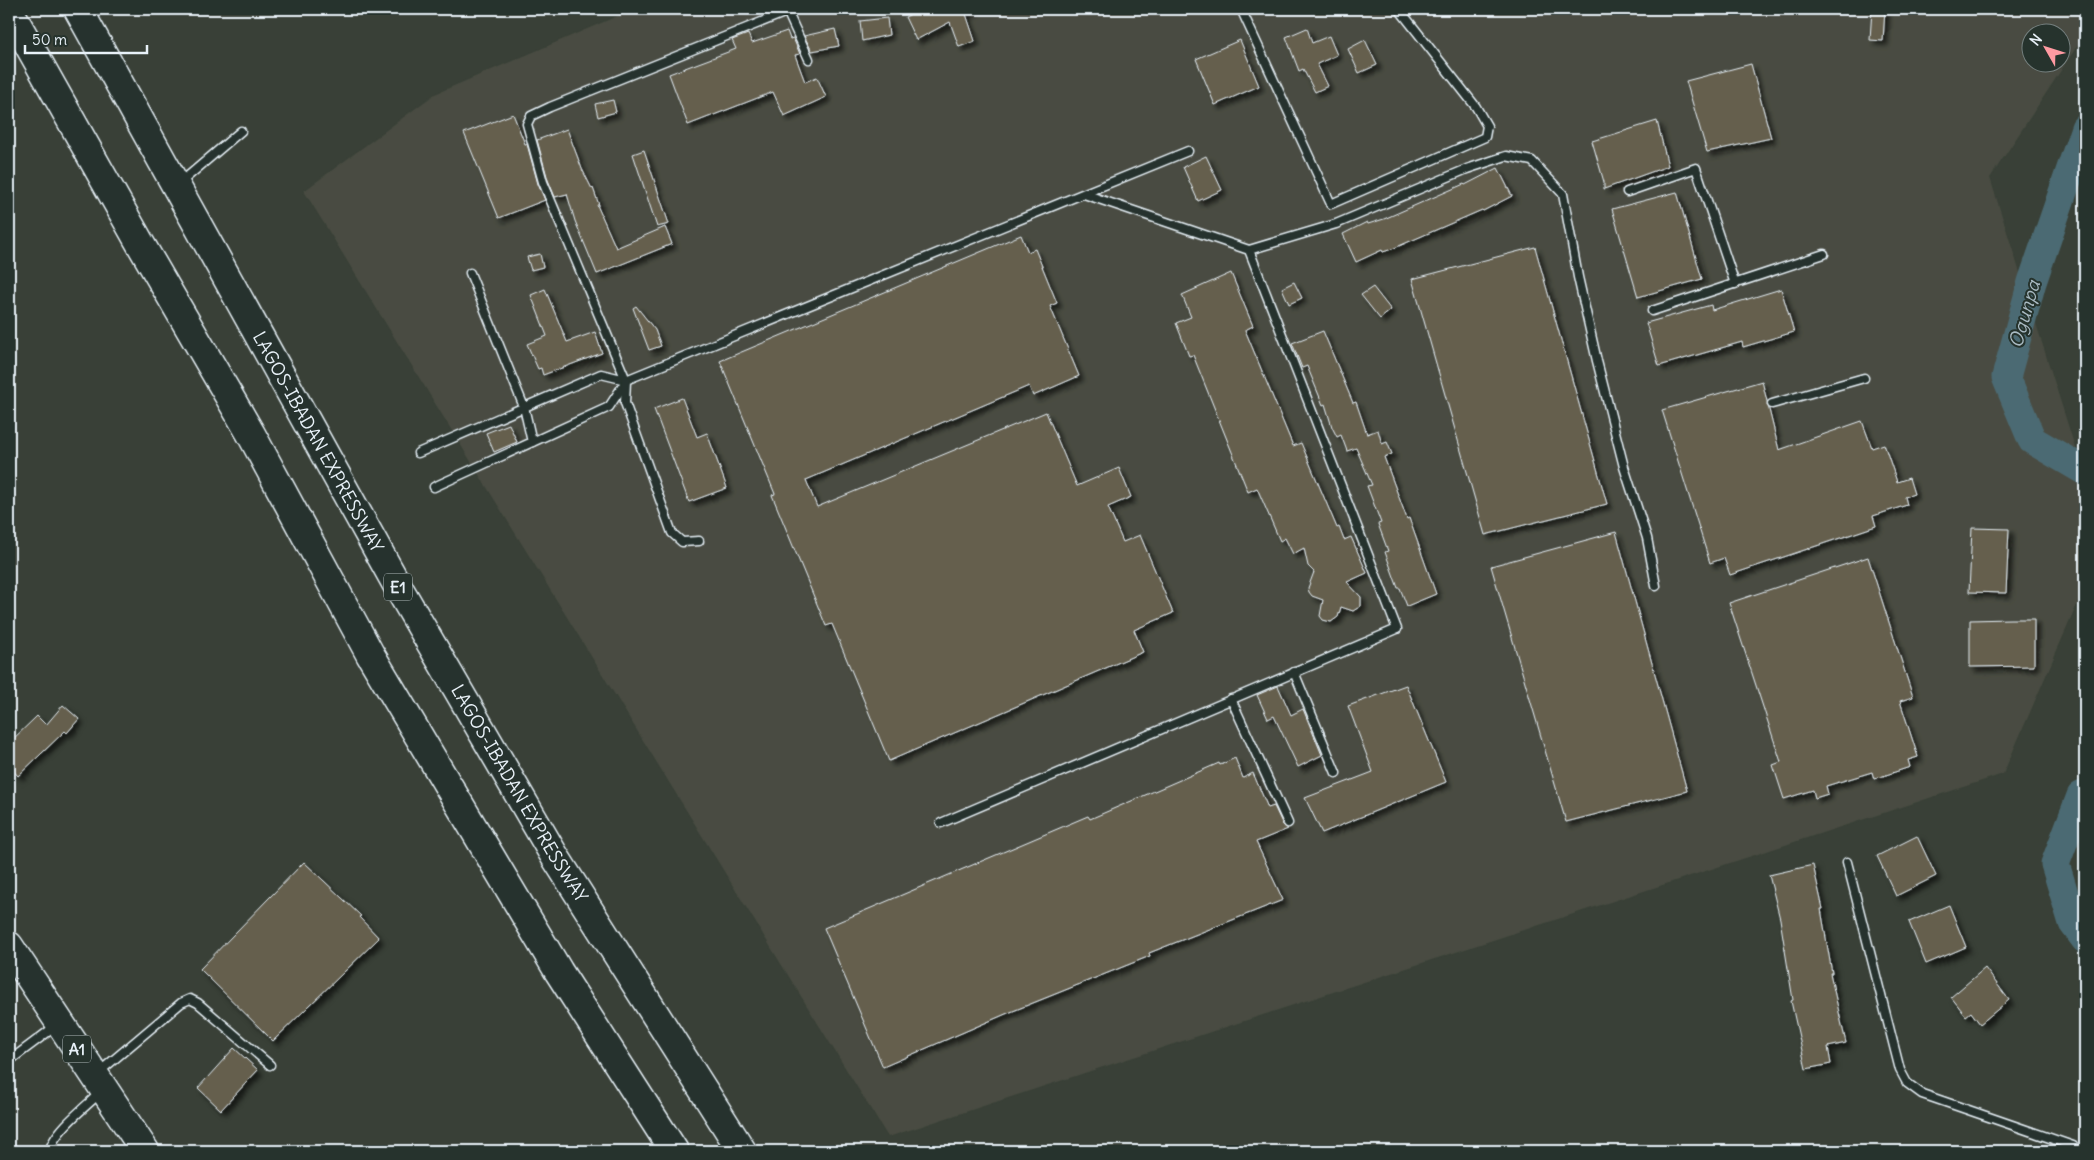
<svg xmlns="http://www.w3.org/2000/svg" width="2094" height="1160" viewBox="0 0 2094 1160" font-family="Delius,sans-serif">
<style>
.built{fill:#494c42;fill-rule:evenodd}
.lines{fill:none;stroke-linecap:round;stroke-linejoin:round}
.river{stroke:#4c6a73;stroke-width:29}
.building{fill:#655f4e;stroke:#e8f1f8;filter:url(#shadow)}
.lane-casing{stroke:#e8f1f8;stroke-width:11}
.highway-casing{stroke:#e8f1f8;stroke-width:31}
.lane{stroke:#26332d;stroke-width:8}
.highway{stroke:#26332d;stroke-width:28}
.labels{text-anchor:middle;stroke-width:4;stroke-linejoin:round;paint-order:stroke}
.shield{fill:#26332d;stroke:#aeb8bb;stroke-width:1}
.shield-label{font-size:16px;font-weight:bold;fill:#e8f1f8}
.street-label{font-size:18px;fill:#e8f1f8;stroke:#26332d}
.water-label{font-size:19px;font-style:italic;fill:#aabbc3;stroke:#26332d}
</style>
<defs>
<filter id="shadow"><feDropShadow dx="4.5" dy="4.5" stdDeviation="2.5" flood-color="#0009"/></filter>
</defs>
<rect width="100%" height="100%" fill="#394037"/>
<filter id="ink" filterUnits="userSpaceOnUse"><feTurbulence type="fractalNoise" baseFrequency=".02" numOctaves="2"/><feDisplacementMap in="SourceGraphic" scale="10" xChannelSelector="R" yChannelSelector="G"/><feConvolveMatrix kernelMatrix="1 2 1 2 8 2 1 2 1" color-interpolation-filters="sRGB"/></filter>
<g filter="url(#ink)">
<path class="built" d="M634,9H2085V34L1990,178L2085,479V586L2003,774L888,1137L304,191L435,94ZM2032,32H2062V62H2032Z"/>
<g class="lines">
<g class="river">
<path d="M2085,128L2032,282L2006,377L2032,440L2085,471"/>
<path d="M2085,794L2081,796L2055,864L2073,923L2085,939"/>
</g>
</g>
<g class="building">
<path d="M921,9H976L966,14L975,41L959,47L950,22L916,40L905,17Z"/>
<path d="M1872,9H1885L1883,41L1870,40Z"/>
<path d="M887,18L889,35L862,41L860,21Z"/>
<path d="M1307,28L1312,43L1329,36L1337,55L1317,64L1328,86L1315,92L1303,69L1299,71L1286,37Z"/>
<path d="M835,29L839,46L812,51L804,36Z"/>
<path d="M787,31L790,39L793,38L800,54L795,55L805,82L817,77L826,97L784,116L773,92L688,125L669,74L736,49L732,40L748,34L752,43Z"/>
<path d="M1240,40L1259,86L1215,105L1196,59Z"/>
<path d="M1365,40L1377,65L1359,73L1348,49Z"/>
<path d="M1751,64L1771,138L1707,152L1686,81Z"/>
<path d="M613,100L616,112L598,117L595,104Z"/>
<path d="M513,114L525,144H527L538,184L545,200L499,218L464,133Z"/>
<path d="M1657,121L1668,166L1604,189V182L1592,141Z"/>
<path d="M567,129L582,169L592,189L593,188L599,205H597L616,248L665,227L672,244L597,274L575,221L567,194L555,197L548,180L537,140Z"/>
<path d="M644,150L669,224L657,227L633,154Z"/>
<path d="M1206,156L1222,190L1198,201L1183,167Z"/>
<path d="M1498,168L1512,196L1483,211L1482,210L1392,249L1383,252L1382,250L1356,262L1343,234L1367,222L1368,224L1384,219L1464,184L1465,185Z"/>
<path d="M1677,192L1702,279L1638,297L1612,209Z"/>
<path d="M1021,235L1028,252L1035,249L1057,303L1050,306L1079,376L1033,396L1029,386L806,480L817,507L1046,412L1077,486L1119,468L1131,497L1108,507L1123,542L1140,535L1173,613L1134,630L1143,652L889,761L832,624L826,626L772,495L775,494L720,361Z"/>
<path d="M1535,247L1607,504L1485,535L1412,279Z"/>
<path d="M540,254L543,267L531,270L527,257Z"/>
<path d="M1231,273L1253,326L1245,330L1293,446L1301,443L1337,528L1339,527L1344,540L1351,537L1367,573L1347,582L1361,597V606L1353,611L1341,607L1338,617L1331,622L1323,620L1320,616L1323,600L1312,596L1309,592L1308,588L1314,572L1308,566L1304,548L1293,554L1285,538L1280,541L1257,488L1248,492L1193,355L1189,356L1176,323L1191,317L1182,295Z"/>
<path d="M1294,282L1302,298L1289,304L1282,288Z"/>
<path d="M1373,287L1391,310L1380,319L1361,295Z"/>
<path d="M545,289L567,342L595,332L602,353L543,375L541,368L538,369L527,344L547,336L531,295Z"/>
<path d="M1781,289L1794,332L1743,347L1742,342L1659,366L1646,323L1711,305L1712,310Z"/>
<path d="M636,306L655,330L661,346L649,350L633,308Z"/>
<path d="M1323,331L1353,403L1356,402L1367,434L1378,430L1382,444L1387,442L1392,454L1384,457L1407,519L1409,518L1436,594L1407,606L1400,588H1398L1385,552L1388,551L1378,524L1381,523L1367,486L1372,485L1356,448L1347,451L1341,435L1337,437L1332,427L1325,404L1323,405L1307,366L1302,368L1292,343Z"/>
<path d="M1762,381L1779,450L1862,421L1872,448L1884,444L1897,482L1909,478L1914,494L1905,497L1907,505L1873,516L1876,526L1730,575L1724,558L1710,563L1662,410Z"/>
<path d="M682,398L697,437L707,433L727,488L689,502L654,409Z"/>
<path d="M509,424L517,442L494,452L486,433Z"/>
<path d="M1972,528L2009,529L2006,593L1969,592Z"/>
<path d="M1616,532L1687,791L1566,822L1491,566Z"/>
<path d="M1868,557L1913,697L1900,701L1918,757L1908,760L1910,767L1874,779L1872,772L1826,786L1828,794L1815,798L1813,790L1784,799L1773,765L1781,762L1729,603Z"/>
<path d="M2010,619H2034V666L1970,667V620Z"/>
<path d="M1406,685L1446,782L1322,833L1305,798L1373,772L1348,706Z"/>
<path d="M1278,686L1291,715L1303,709L1322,755L1298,767L1274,716L1268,719L1257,695Z"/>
<path d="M63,705L79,719L67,733L65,731L18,776L9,766V743L37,716L46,725Z"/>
<path d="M1235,758L1243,778L1253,773L1268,808L1274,806L1283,825L1288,829L1256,842L1283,900L1149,953L1150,956L1008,1013L883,1067L824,928L1088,816L1090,819L1219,763L1220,765Z"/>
<path d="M1917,836L1936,876L1896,896L1877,856Z"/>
<path d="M304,862L361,916L359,917L379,938L273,1041L200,969Z"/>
<path d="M1813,865L1823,909H1821L1832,973H1830L1846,1043L1828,1047L1831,1064L1806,1069L1791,1001L1793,1000L1780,919L1769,875Z"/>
<path d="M1949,905L1966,947L1926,964L1909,922Z"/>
<path d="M1985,968L2009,1000L1980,1024L1971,1012L1966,1016L1951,997Z"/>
<path d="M234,1048L258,1070L221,1110L198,1088Z"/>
</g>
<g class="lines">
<g class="lane-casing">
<g id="lane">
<path d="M1241,9L1331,204L1485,137L1487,126L1476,107L1399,9"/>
<path d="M787,11L809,59"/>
<path d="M180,183L241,131"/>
<path d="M1627,192L1696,168L1735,284"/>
<path d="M1249,250L1336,224L1467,169L1506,156L1532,161L1563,194L1578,277L1597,361L1624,467L1647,538L1656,586"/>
<path d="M470,273L524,407L532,442"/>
<path d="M1652,311L1824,254"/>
<path d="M1772,404L1864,378"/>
<path d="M418,453L601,374L626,380L1188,151"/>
<path d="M434,487L609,407L626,381"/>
<path d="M699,541L682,542L672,533L625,403L626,380L543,182L527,124L531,116L550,107L794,9"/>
<path d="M1294,672L1336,773"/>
<path d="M1231,699L1288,823"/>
<path d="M941,823L1397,629L1249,250L1084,194"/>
<path d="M1847,862L1900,1070L1907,1083L1922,1094L2073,1146"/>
<path d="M9,1061L57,1025"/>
<path d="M98,1073L181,1003L190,999L198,1003L270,1065"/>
<path d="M50,1151C52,1133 86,1106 100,1093"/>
</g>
</g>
<g class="highway-casing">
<g id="highway">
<path id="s1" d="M78,9L401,592L554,855L742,1151"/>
<path d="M9,10L140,243L251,434L370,654L559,972L674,1151"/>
<path d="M9,946L145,1151"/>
</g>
</g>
<use href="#lane" class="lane"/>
<use href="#highway" class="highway"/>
</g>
</g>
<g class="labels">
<g class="shield">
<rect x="384" y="573.5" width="28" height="27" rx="4"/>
<rect x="63" y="1035.5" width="28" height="27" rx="4"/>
</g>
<g class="shield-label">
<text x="398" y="593">E1</text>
<text x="77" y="1055">A1</text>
</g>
<g class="street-label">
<text dy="6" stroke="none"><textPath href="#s1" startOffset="495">LAGOS-IBADAN EXPRESSWAY</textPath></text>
<text dy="6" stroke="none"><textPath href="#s1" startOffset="900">LAGOS-IBADAN EXPRESSWAY</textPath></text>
</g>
<g class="water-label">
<text transform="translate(2024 314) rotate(-74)" y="7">Ogunpa</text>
</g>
</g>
<rect width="2094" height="1160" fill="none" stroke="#26332d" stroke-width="30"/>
<rect x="15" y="15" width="2064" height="1130" fill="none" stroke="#e8f1f8" stroke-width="2" filter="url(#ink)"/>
<g transform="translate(2046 48) rotate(309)"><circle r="24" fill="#26332d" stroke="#747f7e"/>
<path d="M0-4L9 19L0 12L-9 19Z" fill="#ff9aa2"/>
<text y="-8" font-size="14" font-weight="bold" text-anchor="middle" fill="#e8f1f8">N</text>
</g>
<path d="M25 45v8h122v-8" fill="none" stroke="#e8f1f8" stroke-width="2.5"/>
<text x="32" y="45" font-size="15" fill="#e8f1f8" stroke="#26332d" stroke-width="4" paint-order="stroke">50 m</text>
</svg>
